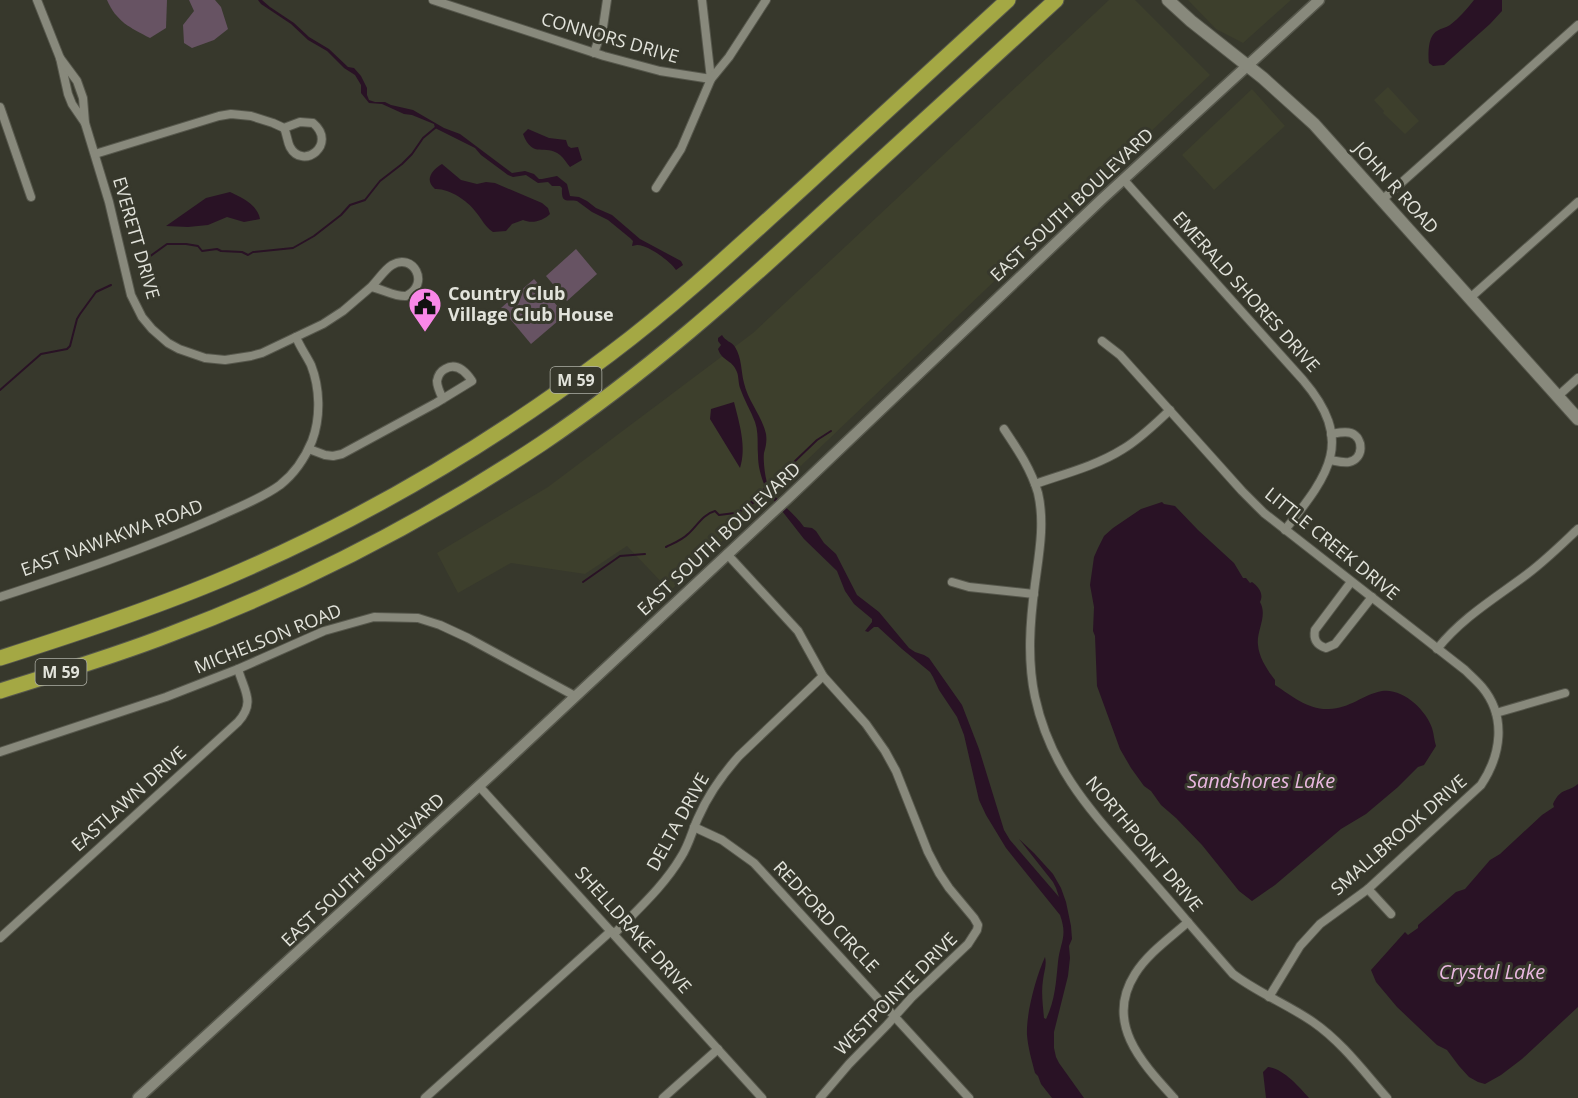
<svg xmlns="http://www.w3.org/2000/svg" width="1578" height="1098" viewBox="0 0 1578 1098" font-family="'Open Sans',sans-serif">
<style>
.built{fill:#3d3f2c}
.green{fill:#675363}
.water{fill:#291225}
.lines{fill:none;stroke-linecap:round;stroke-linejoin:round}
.stream{stroke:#291225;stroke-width:2}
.minor-casing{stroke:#56574c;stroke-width:10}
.tertiary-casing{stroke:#56574c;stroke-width:13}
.secondary-casing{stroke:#56574c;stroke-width:14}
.motorway-casing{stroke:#56574c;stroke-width:17}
.minor{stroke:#88897c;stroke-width:8}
.tertiary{stroke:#88897c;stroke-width:10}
.secondary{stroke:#88897c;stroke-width:12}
.motorway{stroke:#a4a844;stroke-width:15}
.labels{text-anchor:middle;stroke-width:6;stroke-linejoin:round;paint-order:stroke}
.shield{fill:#37382c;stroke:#afb0a6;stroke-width:1.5}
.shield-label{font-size:16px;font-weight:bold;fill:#e2e3db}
.street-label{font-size:18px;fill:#e2e3db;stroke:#37382c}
.poi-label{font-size:18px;font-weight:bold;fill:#e2e3db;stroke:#37382c;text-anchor:start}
.water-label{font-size:20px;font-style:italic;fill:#eab8e1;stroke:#37382c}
</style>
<rect width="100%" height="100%" fill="#37382c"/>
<g class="built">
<path d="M1109,0H1135L1210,75L670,591L627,546L585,574L511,563L458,593L437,553L548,487L753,333Z"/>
<path d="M1188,0H1291L1243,43L1216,29Z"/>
<path d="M1388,87L1419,121L1405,134L1383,113L1384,111L1374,100Z"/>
<path d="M1252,89L1285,126L1214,190L1182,155Z"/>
</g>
<g class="green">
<path d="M107,0H167L166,28L150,38C130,28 116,21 107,0Z"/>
<path d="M189,0H215L221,7L228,29L214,40L192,48L184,43L183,25L194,11Z"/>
<path d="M576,249L597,274L567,301L546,276Z"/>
<path d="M534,279L565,315L531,344L501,308Z"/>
</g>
<g class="water">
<path d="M258,0H262L270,7L294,23L309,37L329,49L348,67L354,68L361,76L367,88V95L369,100L375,102H385L391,105L413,110L444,128L460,134L512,173L525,171L534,174L539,179H542L557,176L567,184L570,196L579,197L587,201L596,208L612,215L640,239L681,261L683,265L676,270C671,262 647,244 637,245C635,245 634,246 632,246L633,241L630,238L608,220L592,212L577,201C567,199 561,205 562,188L560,186H552L548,182L538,183L526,175L513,177L508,175L481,155L475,148L435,128L434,124L412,115L404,114L382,104L369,103L361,93V85L355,75L344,68L327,51L308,40L291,24L261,4Z"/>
<path d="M1474,0H1502V11L1490,24L1444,65L1433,66L1429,63C1428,53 1428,36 1437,31C1441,28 1446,28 1450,25C1459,18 1467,9 1474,0Z"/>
<path d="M528,129L549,138L566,140L568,146L571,148L578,147L582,160L570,167C567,164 564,158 560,155C545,143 533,160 523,134Z"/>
<path d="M442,164L461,180L477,184L486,182L495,183L542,203L548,208L550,214C543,221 532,224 523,220L512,224L506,231L493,232C484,226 482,219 475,211C467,200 448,188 435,189C424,180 432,170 442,164Z"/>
<path d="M230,192C241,197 258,205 260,219L244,222L227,217L208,225L188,227L166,226L206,198Z"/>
<path d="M722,335C725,341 732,342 735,347C742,358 741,372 744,383C748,401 762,416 766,434C767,441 766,446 764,453C763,460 765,478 768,485C776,502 794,512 804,527L812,528L816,531L824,543L836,554L857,595L879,612L909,648L915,652L924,655L929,658L962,705L979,749L1004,830L1010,840L1059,897L1056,888L1053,882L1019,839L1034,853L1053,874L1061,888L1066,902L1071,926L1072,939L1069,946L1070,958L1068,976L1054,1032V1048L1056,1057L1059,1063L1084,1098H1052L1041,1084L1038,1076L1035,1073C1032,1061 1028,1048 1027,1035C1026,1013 1036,977 1045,957C1047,965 1044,971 1043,980C1041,993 1043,1006 1044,1018L1046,1019C1055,1001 1056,982 1058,962C1060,942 1068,937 1060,915L1006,848L986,815L979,800L964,735L957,717L939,690L933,677L930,672L902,649L878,627H874L868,632L865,631L872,622V619L854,604L845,591L837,571L804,539L768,493L766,492L747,510L744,508L765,487C761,476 758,467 758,455C757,444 759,434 755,422C751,411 744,400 740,388C738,382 739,375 736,370C732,360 722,361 718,349L721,345L718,341V338Z"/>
<path d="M734,402C739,422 747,447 740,468L710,419L711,409Z"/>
<path d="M1162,502L1164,504L1175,506L1198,530L1234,563L1243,578H1246L1250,583L1252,582C1259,587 1264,594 1260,602C1268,616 1256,631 1258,645C1259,658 1268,671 1275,680V685C1292,696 1308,710 1329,709C1349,709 1364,694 1382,691C1403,688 1426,710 1432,728C1434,734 1434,740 1436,746L1424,765L1418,767L1398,787L1366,814L1341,829L1275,885L1252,901L1239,891L1202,845L1176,818L1161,805L1151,791L1144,786L1131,768L1120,749L1097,686L1095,636L1093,631L1094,607L1090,585L1094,557L1098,548L1104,536L1113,528L1141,509Z"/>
<path d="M1578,784V1007L1522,1059L1501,1075L1485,1084L1478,1082L1469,1077L1459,1066L1447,1050L1437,1045L1397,1007L1376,982L1371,970L1405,932L1408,935L1418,928V925L1456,892L1465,889L1490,860L1500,854L1542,815L1554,807L1553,804C1561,787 1567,793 1578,784Z"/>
<path d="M1268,1067C1284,1069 1299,1087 1309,1098H1266L1263,1072Z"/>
</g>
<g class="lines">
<g class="stream">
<path d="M149,257L167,244H186L198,246L202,251L217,249L221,251L242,252L248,255L253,252L293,248L314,236L341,215L350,205L365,200L380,181L402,164L412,154L423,138L435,128"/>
<path d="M0,390L41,354L67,349L70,346L77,319L80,314L96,292L111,285"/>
<path d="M769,486L817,440L831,431"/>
<path d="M666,547C674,543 682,540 688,534C697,526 703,514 715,511L719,515L735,513L745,509"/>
<path d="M583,582L620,556L645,554"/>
</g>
<g class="minor-casing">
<g id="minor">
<path d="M37,0L60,58L68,94L72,104L85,123"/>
<path d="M433,0L604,56L660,71L711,79L702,0"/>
<path d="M594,53L603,27L607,0"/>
<path d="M60,58L77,81L83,98L85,123L109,202L131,295L142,317L152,329L168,343L179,349L205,358L225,360L251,356L262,353L323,324L343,311L371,287C383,289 395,297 406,296C431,284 413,252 392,265C384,270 378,280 371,287"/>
<path d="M0,107L31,197"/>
<path d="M95,154L219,116L231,114L251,116L273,123L284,128C287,134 287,141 290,147C303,171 338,144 313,123L300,122L284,128"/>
<path d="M1123,179L1303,380C1356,442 1328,475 1285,530"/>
<path d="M656,188L681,149L711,79L729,57L766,0"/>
<path d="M1382,200L1578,25"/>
<path d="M1470,298L1578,202"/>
<path d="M1102,341L1120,355L1242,491L1264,513L1465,670C1470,675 1477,681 1482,687C1507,717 1501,755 1481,785L1368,889L1320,924L1300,946L1269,997"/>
<path d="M1558,396L1578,378"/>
<path d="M1004,429C1018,450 1031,469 1038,493C1045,523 1039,554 1035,584C1030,621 1027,660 1035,697C1051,771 1093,813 1141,868C1172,903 1202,939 1233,974C1258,993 1287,1004 1313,1022C1342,1042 1364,1072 1387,1098"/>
<path d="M309,449L325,455L333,456L342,454L436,403L472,381C466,372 457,362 445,369C441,371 438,375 437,381C437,387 440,393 443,399"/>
<path d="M1330,460C1336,461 1343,463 1349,462C1364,459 1364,438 1351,433C1345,431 1337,433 1331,434"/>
<path d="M1035,484C1064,474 1096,466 1123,449C1140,439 1155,424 1170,410"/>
<path d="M727,554L798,631L823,676L866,724L885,751L896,771L928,852L939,873L949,888L974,918L978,925L977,930L968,944L912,997L887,1025L849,1064L820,1098"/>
<path d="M952,582L969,587L1034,594"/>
<path d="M1351,582L1315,630C1313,640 1317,645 1326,648L1335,644L1372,597"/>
<path d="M0,597C73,573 145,549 215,518C236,508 261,499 280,485C294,474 305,458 312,441C321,417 320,388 311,365C306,355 300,347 296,337"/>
<path d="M1437,649C1461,619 1492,600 1522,578C1542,564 1560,546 1578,529"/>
<path d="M1496,713L1565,693"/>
<path d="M0,752L166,697L238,669L324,631L374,617L418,618L440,625L468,638L575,696"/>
<path d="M479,786L762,1098"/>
<path d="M694,827L722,840L754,863L969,1098"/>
<path d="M1368,889L1391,914"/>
<path d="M614,934C638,909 664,886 681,857C689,845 692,831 698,818C708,795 722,775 739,756L823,676"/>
<path d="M0,938L238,722C256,702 244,691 238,669"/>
<path d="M425,1098L611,931"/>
<path d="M663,1098L718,1049"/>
<path d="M1174,1098C1142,1063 1104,1023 1135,974C1148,953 1170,938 1188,922"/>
</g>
</g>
<g class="tertiary-casing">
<path id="tertiary" d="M138,1098L504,763L788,498L1102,199L1319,0"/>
</g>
<g class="secondary-casing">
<path id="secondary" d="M1168,0L1191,21L1263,78L1314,124L1578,419"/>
</g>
<g class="motorway-casing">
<g id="motorway">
<path d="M0,658C76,634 152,609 225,578C362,520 491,444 610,354C679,302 741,244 805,186C872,124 940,62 1008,0"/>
<path d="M0,691C57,673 115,656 171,634C301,585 425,521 541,444C645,374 736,293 828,208C904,139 980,69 1056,0"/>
</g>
</g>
<use href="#minor" class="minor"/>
<use href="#tertiary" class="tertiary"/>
<use href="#secondary" class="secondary"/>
<use href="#motorway" class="motorway"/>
</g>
<defs>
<g id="civic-pin" transform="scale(1.725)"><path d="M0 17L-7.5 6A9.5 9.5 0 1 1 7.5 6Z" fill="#f987e8" stroke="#37382c"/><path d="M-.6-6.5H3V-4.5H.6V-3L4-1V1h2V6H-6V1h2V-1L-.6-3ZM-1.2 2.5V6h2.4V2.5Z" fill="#111"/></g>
</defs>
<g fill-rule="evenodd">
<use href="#civic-pin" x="425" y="304"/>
</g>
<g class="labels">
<g class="shield">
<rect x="550.5" y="367" width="51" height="26" rx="4.5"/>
<rect x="35.5" y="659" width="51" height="26" rx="4.5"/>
</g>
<g class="shield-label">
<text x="576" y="386">M 59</text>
<text x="61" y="678">M 59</text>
</g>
<g class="street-label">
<text transform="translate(610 38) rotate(16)" y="6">CONNORS DRIVE</text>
<text transform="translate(1396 188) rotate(48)" y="6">JOHN R ROAD</text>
<text transform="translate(1072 205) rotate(-43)" y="6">EAST SOUTH BOULEVARD</text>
<text transform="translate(136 238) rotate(74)" y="6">EVERETT DRIVE</text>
<text transform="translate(1246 292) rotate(48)" y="6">EMERALD SHORES DRIVE</text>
<text transform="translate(112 538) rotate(-20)" y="6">EAST NAWAKWA ROAD</text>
<text transform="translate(719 539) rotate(-43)" y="6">EAST SOUTH BOULEVARD</text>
<text transform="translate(1332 544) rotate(39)" y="6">LITTLE CREEK DRIVE</text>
<text transform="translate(268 639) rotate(-22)" y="6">MICHELSON ROAD</text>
<text transform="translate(129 799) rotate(-42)" y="6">EASTLAWN DRIVE</text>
<text transform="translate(678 822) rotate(-61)" y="6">DELTA DRIVE</text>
<text transform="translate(1399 835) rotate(-41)" y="6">SMALLBROOK DRIVE</text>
<text transform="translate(1144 844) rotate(50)" y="6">NORTHPOINT DRIVE</text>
<text transform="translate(363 870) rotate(-43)" y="6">EAST SOUTH BOULEVARD</text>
<text transform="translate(826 917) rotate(47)" y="6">REDFORD CIRCLE</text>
<text transform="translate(633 930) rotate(48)" y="6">SHELLDRAKE DRIVE</text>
<text transform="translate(896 994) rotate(-45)" y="6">WESTPOINTE DRIVE</text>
</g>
<g class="poi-label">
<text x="448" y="300">Country Club<tspan x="448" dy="21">Village Club House</tspan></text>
</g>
<g class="water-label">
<text x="1261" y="788">Sandshores Lake</text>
<text x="1492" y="979">Crystal Lake</text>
</g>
</g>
</svg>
